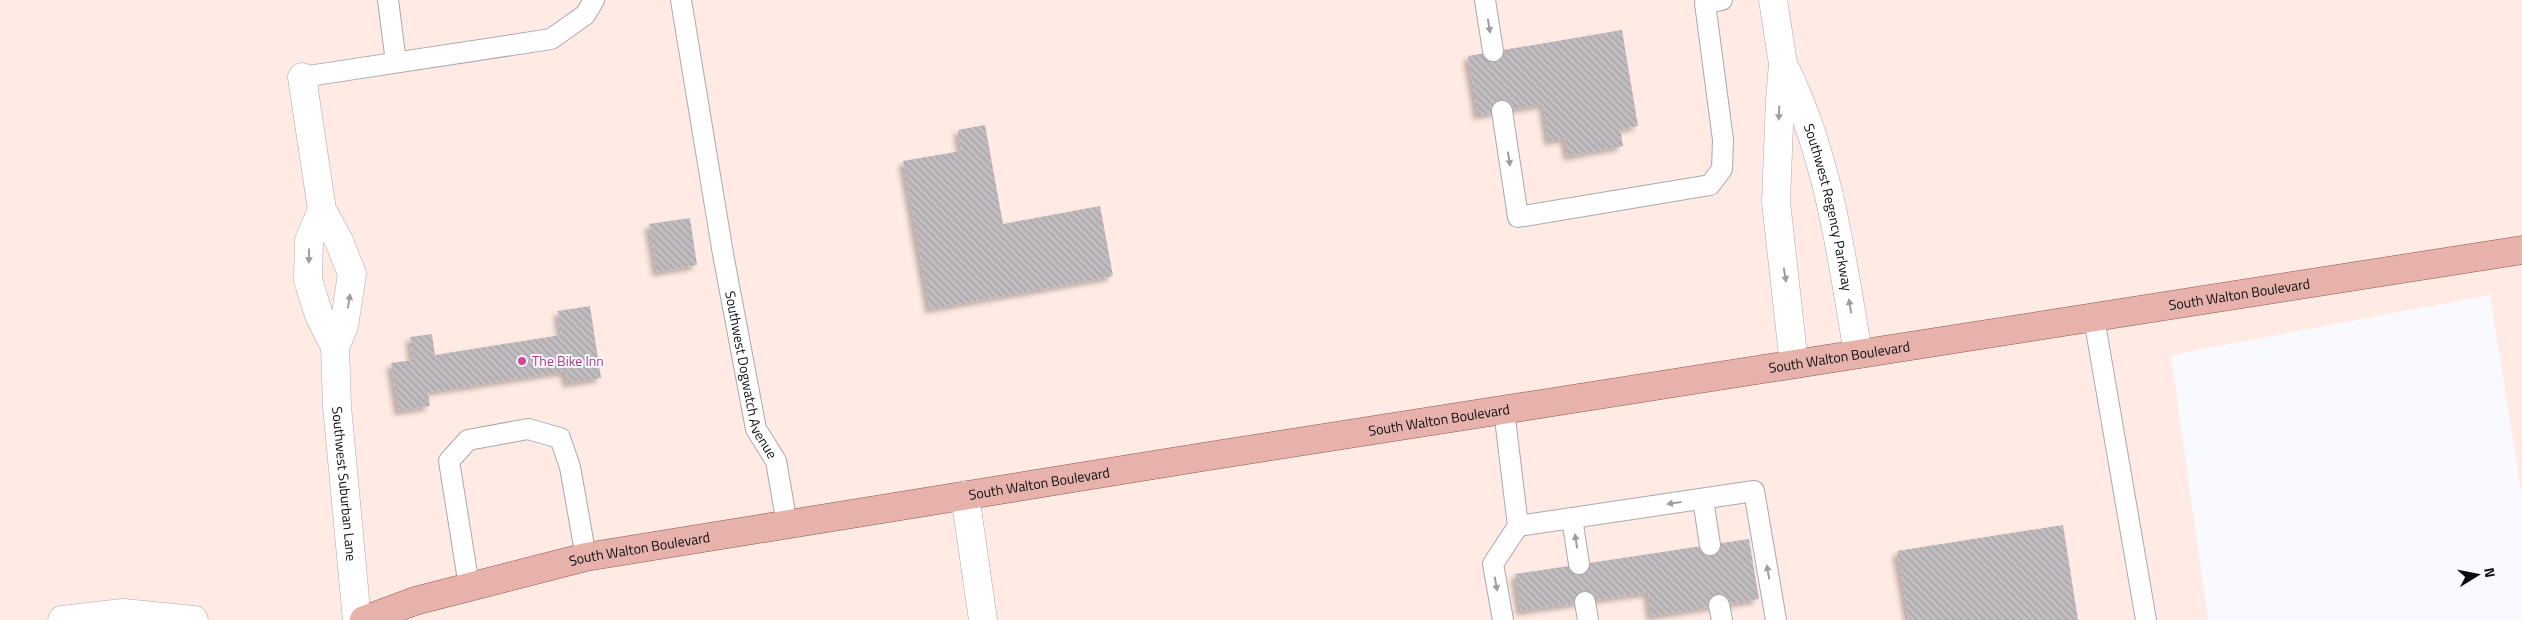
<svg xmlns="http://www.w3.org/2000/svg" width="2522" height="620" viewBox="0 0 2522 620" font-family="'Titillium Web',sans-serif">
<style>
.commercial{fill:#ffebe3}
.building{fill:url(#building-back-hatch);filter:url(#shadow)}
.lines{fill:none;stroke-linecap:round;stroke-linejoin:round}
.lane-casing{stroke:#a8a9af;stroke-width:22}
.street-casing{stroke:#a8a9af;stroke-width:29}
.secondary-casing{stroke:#a8a9af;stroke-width:29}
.primary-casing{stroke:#905650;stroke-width:29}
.lane{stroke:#fff;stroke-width:20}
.street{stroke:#fff;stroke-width:28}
.secondary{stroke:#fff;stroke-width:28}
.primary{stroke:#e6b2ab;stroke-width:28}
.oneway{fill:#9e9e9f}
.hotel-dot{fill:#d1479c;stroke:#f9faff;stroke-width:2}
.labels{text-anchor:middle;stroke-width:4;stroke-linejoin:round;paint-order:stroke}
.street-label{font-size:14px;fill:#0d0d0f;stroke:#f9faff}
.hotel-label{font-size:14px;fill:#b23c85;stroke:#f9faff;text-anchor:start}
</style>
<defs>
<pattern id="building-back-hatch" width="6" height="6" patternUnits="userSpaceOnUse" patternTransform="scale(1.25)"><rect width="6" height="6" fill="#c1bcc0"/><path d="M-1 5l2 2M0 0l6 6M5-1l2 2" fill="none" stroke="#a5a0a4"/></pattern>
<filter id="shadow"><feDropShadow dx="-4.5" dy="4.5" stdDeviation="2.5" flood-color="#0004"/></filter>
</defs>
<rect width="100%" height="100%" fill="#f9faff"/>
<path class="commercial" d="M0,0H2522V497L2490,295L2171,355L2208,620H0Z"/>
<g class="building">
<path d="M1622,30L1638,126L1620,129L1623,146L1568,156L1565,138L1549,141L1543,104L1478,115L1468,56Z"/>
<path d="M985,125L1003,224L1100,206L1113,276L930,309L903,161L961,151L958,130Z"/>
<path d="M690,218L697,265L657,272L649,224Z"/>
<path d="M590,306L601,378L567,383L565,371L428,392L430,406L399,411L391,363L413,360L410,337L432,334L435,355L561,335L558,311Z"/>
<path d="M2063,525L2078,620H1909L1897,551Z"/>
<path d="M1749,539L1759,599L1651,616L1648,592L1521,611L1515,574Z"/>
</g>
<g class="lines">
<g class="lane-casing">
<g id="lane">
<path d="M388,0L396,62"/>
<path id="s1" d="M681,0L723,254L756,429L776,461L787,524"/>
<path d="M1485,0L1493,51"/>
<path d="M302,77L551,39L585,15L594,0"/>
<path d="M1502,111L1518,217L1710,185L1722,169L1723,140L1705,3L1722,0"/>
<path d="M2094,318L2146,620"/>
<path d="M1703,499L1710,545"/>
<path d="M1572,518L1579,564"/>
<path d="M1518,526L1754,491L1776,620"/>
<path d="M469,586L449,461L468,440L528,429L560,438L570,467L586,557"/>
<path d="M1585,602L1588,620"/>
<path d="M1719,605L1722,620"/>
<path d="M1503,620L1493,564L1518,526L1504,410"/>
</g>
</g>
<g class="street-casing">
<g id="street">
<path d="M1773,0L1783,64L1780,100L1776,202L1794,364"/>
<path id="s2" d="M1783,64C1828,153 1842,257 1858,354"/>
<path id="s3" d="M302,77L322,210L339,241L352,274L344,326L335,347L337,406L357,620"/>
<path d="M322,210L309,241L308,280L319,315L335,347"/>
<path d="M965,495L983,620"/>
</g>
</g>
<g class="secondary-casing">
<path id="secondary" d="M62,620L123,613L194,620"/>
</g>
<g class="primary-casing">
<g id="primary">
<path id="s4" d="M364,620L415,601L586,557L1209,456L2522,250"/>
</g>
</g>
<use href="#lane" class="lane"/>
<use href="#street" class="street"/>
<use href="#secondary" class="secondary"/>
<use href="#primary" class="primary"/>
</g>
<defs><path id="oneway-solid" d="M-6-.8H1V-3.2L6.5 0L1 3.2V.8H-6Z" transform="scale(1.25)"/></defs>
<g class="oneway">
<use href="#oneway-solid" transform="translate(1489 26) rotate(81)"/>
<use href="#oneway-solid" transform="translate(1779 113) rotate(92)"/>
<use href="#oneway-solid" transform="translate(1509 159) rotate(81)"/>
<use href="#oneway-solid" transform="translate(309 256) rotate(91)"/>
<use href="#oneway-solid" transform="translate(1785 275) rotate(80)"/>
<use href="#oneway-solid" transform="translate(349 301) rotate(-81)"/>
<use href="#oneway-solid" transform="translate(1850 306) rotate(-99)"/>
<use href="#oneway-solid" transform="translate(1674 503) rotate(172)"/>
<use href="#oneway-solid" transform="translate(1576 541) rotate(-99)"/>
<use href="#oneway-solid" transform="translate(1768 572) rotate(-100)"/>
<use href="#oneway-solid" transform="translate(1496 584) rotate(80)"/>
</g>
<circle class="hotel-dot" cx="522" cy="361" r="5"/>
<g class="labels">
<g class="street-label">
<text dy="5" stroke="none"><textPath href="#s2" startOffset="151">Southwest Regency Parkway</textPath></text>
<text dy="5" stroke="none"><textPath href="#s4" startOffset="1905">South Walton Boulevard</textPath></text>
<text dy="5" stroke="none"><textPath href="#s4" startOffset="1500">South Walton Boulevard</textPath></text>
<text dy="5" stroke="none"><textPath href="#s1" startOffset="382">Southwest Dogwatch Avenue</textPath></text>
<text dy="5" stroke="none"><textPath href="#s4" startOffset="1095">South Walton Boulevard</textPath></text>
<text dy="5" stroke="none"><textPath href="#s4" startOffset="690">South Walton Boulevard</textPath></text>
<text dy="5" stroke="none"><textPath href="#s3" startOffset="418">Southwest Suburban Lane</textPath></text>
<text dy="5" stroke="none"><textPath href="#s4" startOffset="285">South Walton Boulevard</textPath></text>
</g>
<g class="hotel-label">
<text x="532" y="366">The Bike Inn</text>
</g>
</g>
<g transform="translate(2477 575) rotate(80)" stroke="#f9faff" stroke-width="4" paint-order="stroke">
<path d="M0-4L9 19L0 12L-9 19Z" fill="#0d0d0f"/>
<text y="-8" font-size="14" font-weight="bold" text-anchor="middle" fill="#0d0d0f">N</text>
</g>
</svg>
